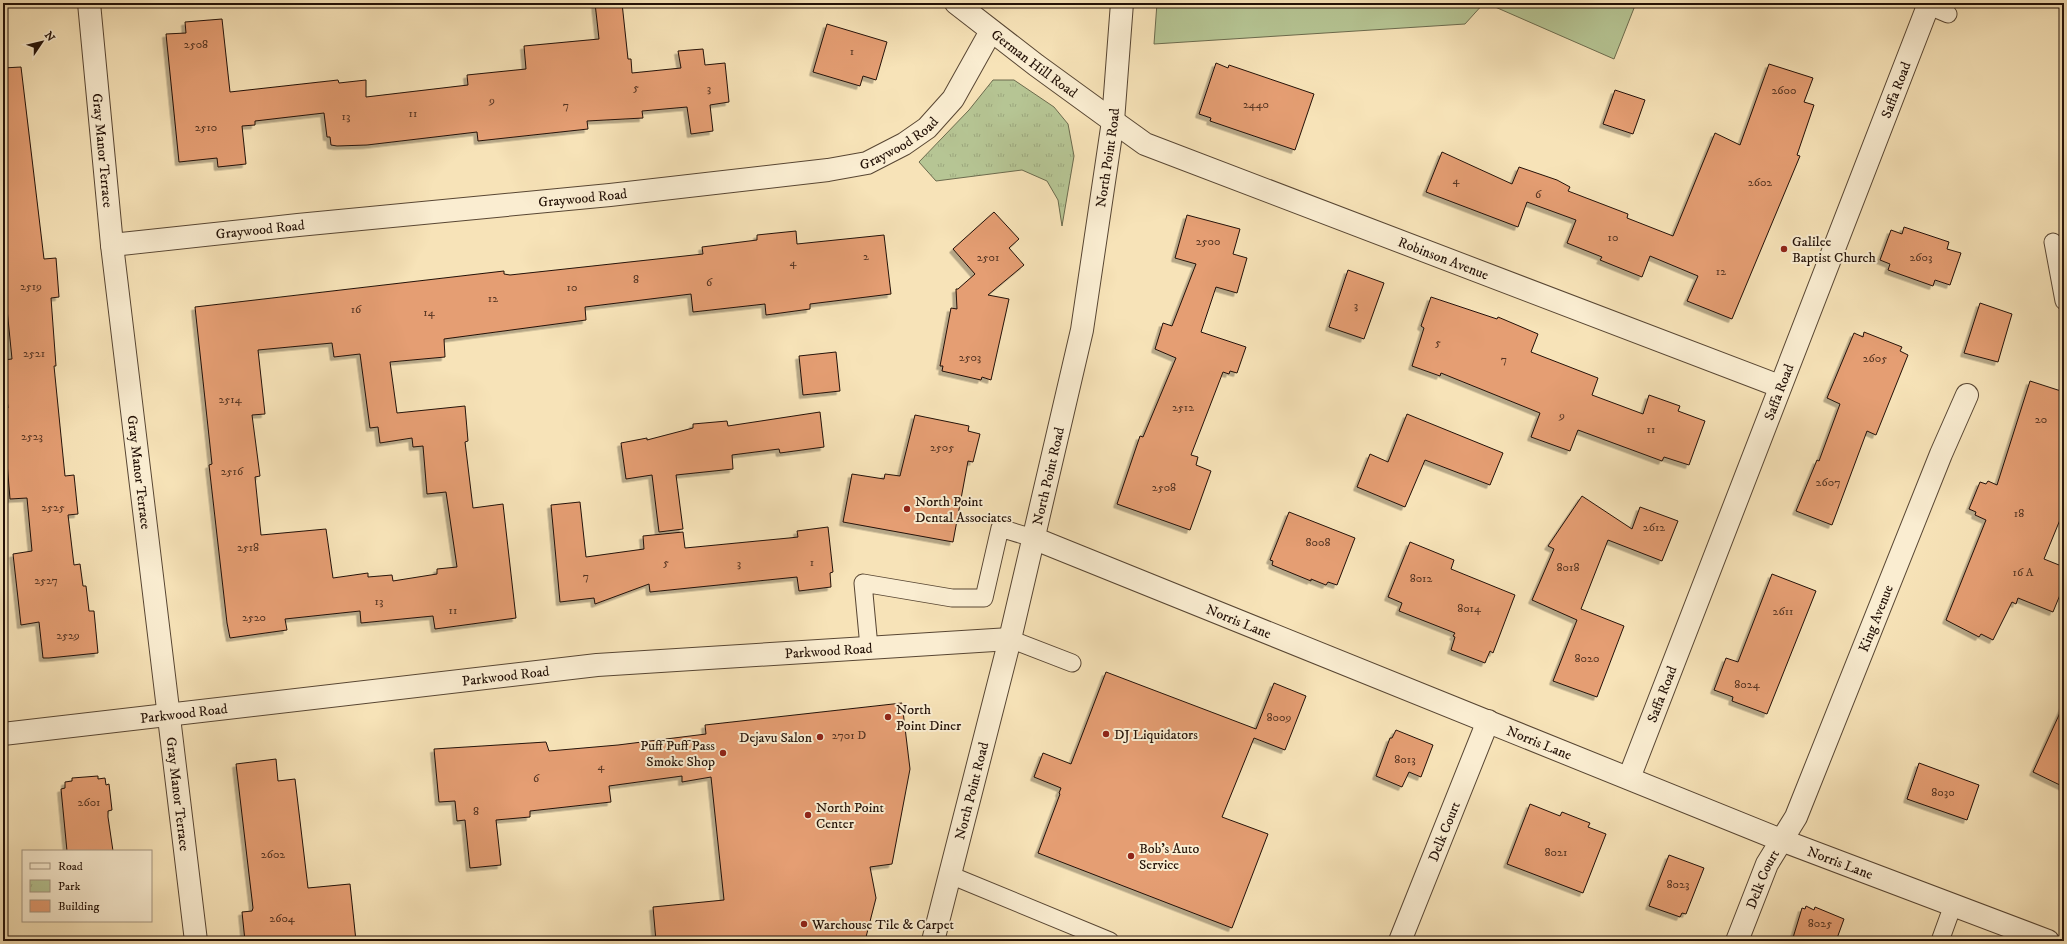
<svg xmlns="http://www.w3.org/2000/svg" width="2067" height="944" viewBox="0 0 2067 944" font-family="'IM FELL DW Pica',serif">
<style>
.grass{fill:#b6c594;stroke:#6c6b4e}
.park{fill:url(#park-tufts);stroke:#6c6b4e}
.building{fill:#e59e73;stroke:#231107;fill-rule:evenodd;filter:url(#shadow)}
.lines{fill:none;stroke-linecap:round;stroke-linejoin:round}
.service-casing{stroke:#584633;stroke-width:19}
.minor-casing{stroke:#584633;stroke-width:24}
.tertiary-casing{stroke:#584633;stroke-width:24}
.service{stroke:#faedd1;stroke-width:17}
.minor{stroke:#faedd1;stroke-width:22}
.tertiary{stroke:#faedd1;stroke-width:22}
.poi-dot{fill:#8f2418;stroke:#faedd1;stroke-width:1.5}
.labels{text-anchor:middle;stroke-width:4;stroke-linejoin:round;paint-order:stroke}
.number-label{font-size:12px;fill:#543422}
.street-label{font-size:14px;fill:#231107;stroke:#faedd1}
.poi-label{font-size:14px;fill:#231107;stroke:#faedd1;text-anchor:start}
</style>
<defs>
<pattern id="park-tufts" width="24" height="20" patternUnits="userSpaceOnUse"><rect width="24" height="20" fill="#b6c594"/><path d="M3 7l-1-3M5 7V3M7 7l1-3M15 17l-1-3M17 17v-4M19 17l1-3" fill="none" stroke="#9ca87e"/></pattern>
<filter id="shadow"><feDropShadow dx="-3.5" dy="3.5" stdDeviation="0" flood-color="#0004"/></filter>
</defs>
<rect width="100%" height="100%" fill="#f7e3b8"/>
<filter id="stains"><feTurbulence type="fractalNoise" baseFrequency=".005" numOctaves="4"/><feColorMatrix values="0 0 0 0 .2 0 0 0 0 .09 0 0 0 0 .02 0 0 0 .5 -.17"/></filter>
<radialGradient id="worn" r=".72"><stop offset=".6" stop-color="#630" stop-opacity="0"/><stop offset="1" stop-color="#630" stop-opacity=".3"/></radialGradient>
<g class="grass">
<path d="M1157,3H1484L1465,24L1154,44Z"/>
<path d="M1486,3H1636L1614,59Z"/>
</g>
<path class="park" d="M993,80H1014L1054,107L1068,124L1074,156L1062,226L1058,200L1047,181L1022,170L936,181L919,162L969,110Z"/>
<g class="building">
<path d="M595,3H622L628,59H631L632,73L681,68L678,51L703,49L705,65L725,63L729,102L710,105L713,131L691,134L687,107L642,111L643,118L587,121L588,129L478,141L477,132L367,145L337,146L331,145L330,137H327L324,113L255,121V125L242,126L246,164L218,167L217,158L179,162L166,34L186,33L185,22L222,19L230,92L338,80L339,83L366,80V97L468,85L467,75L526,69L524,46L599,39Z"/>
<path d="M827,24L887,42L876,80L863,76L860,86L813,72Z"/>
<path d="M1216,63L1228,68L1229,65L1314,94L1295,150L1210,121L1211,118L1199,114Z"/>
<path d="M1769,64L1813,78L1804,102L1814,105L1797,155L1800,156L1732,319L1687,301L1698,276L1650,256L1642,277L1600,260L1602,257L1567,243L1576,220L1527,202L1518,227L1426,192L1442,152L1512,184L1519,167L1557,180L1570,187L1568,191L1628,214L1627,218L1673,236L1715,133L1740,145Z"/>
<path d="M21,67L44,259L56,258L59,297L51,298L56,366H54L65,476L74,475L78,514L68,515L74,565L80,564L83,586H86L89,611H94L98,653L49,658H43L39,622L21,625L13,554L32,551L27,498L10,499L6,450H3V409L8,408L3,360L12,359L6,299H3V68Z"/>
<path d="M1615,90L1645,100L1633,134L1603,124Z"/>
<path d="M994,212L1019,239L1009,248L1024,265L988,295L1009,299L991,380L982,377L981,380L942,371L943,366H940L951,308L957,309L956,289H958L975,274L953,249Z"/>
<path d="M1187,215L1240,229L1233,254L1247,258L1237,293L1216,287L1201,332L1246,347L1237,373L1230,371L1229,374L1223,372L1191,455L1198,457L1196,465L1211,471L1190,530L1117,504L1140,436L1143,437L1176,358L1155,349L1163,323L1172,326L1196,264L1175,258Z"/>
<path d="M1904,227L1949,242L1947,249L1961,253L1950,285L1935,280L1933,286L1888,270L1890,264L1880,260L1891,230L1902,234Z"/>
<path d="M796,231L797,244L884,235L891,294L810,304V309L766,315L765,304L693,312L691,294L585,307L586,320L444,339L445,357L390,362L397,413L465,406L468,441L465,442L473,508L503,504L516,618L435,629L433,616L361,623L360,611L285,619L287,630L230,638L227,623L209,465L212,464L195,307L504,271V274L510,275L703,254L702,247L757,240V235ZM332,343L334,357L360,354L370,428L378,427L380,443L412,438L413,447L423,446L427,494L446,492L457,567L437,569V574L393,581L392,575L368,577V573L333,578L326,529L261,535L255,477L260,476L252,415L265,414L258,350Z"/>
<path d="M1348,270L1384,283L1364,339L1329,327Z"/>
<path d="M1431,297L1497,319L1498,317L1538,334L1531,352L1598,378L1592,395L1643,414L1649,395L1680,406L1678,411L1705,421L1689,465L1664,457L1662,461L1578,430L1570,451L1531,437L1540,413L1441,373L1440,376L1412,366L1424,328L1421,326Z"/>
<path d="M1980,303L2012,314L1998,362L1964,353Z"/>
<path d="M1864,332L1902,347L1900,351L1908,355L1876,435L1867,431L1832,525L1796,511L1817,460L1819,461L1840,404L1827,398L1854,333L1863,337Z"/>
<path d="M836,352L840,391L803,395L799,356Z"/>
<path d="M2030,381L2064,392V510L2044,559L2064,567V585L2053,612L2018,598L2016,604L2012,602L1993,640L1981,634L1979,637L1946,620L1986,520L1975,515L1976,512L1969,509L1980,482L1986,484L1988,481L1997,485Z"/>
<path d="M820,412L824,447L780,453L779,449L732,455L733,469L676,475L683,529L659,532L652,475L626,479L621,443L647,438V440L693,428V424L727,421L728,426Z"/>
<path d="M1407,414L1503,453L1490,485L1425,460L1405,507L1357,487L1370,454L1388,462Z"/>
<path d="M915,415L969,426L968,431L980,434L973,462L968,461L953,542L843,522L852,474L884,479L885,474L900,476Z"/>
<path d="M1582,496L1632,529L1640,507L1678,521L1662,561L1608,540L1581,609L1624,626L1597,697L1553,681L1577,620L1532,600L1554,549L1548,546Z"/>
<path d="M580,502L586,557L644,549L643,536L683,532L685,548L789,538L798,537L797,531L828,527L833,572L830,573L831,587L799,591L797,577L650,592L649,584L595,604L594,598L560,602L551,505Z"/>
<path d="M1289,512L1355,538L1337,585L1328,582L1326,585L1311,579V581L1272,565L1273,561L1270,560Z"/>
<path d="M1410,542L1454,560L1451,569L1515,595L1493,653L1490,651L1485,663L1451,650L1455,637L1453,636L1455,633L1399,611L1402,603L1388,597Z"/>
<path d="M1772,574L1816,591L1767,714L1732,701L1733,697L1714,690L1726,658L1738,662Z"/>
<path d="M1106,672L1256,729L1274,683L1306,696L1285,750L1254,738L1222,817L1268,834L1232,928L1038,853L1060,794L1059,793L1061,788L1034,777L1043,753L1071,764Z"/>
<path d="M902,703L910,769L892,864L870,867L876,898L865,941H656L653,907L724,900L711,777L682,782V776L609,786L611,802L530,811V817L496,820L501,865L470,868L465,820L457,821L455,801L439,802L434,749L546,742L549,751L618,745L706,734L705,725Z"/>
<path d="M2064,704V787L2033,772Z"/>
<path d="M1396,730L1433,745L1421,777L1409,772L1402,787L1376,776L1390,738H1392Z"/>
<path d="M276,759L278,781L295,779L308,888L350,884L356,941H245L242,912L252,911L253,908L236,764Z"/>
<path d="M1919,763L1979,785L1967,820L1907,799Z"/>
<path d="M98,776V779L105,778L106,785L109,784L112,810L108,811V817L113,851H67L61,789L65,788V782L72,781V778Z"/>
<path d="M1530,804L1560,816L1562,812L1590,823L1588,827L1606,834L1583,893L1507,864Z"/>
<path d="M1669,855L1704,868L1686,914L1682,913L1680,917L1649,906Z"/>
<path d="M1806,906L1814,910L1815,907L1844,919L1836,941H1792L1802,908L1805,909Z"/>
</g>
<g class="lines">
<g class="service-casing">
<g id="service">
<path d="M1922,3L1948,14"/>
<path d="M2053,242L2064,301"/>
<path d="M1010,639L1072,663"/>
<path d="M869,647L863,583L952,598H984L1000,528L1033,538"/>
<path d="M950,875L1110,941"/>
<path d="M1940,941L1953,905"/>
</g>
</g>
<g class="minor-casing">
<g id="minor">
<path id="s1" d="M89,3L112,245L196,941"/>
<path id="s2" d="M1113,121L1145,144L1779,386"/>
<path id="s3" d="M112,245L298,225L610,195L828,170L867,163L904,144L927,128L953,99L991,31"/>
<path id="s4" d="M1033,538L1781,840L2048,941"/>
<path id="s5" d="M3,734L597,665L1010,639"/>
<path id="s6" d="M1629,778L1928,6"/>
<path id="s7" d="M1400,941L1488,721"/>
<path id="s8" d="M1737,941L1767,864L1796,817L1941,454L1967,395"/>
</g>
</g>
<g class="tertiary-casing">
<g id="tertiary">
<path id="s9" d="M956,3L1036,65L1113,121"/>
<path id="s10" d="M933,941L1010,639L1082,330L1113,121L1122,3"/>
</g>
</g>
<use href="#service" class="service"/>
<use href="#minor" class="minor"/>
<use href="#tertiary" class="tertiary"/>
</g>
<g class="poi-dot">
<circle cx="1784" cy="249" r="4"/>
<circle cx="907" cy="509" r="4"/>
<circle cx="888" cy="717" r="4"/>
<circle cx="1106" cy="734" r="4"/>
<circle cx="820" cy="737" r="4"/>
<circle cx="723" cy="753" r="4"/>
<circle cx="808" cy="815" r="4"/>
<circle cx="1131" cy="856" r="4"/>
<circle cx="804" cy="924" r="4"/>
</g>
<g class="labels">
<g class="number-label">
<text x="196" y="48">2508</text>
<text x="852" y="55">1</text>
<text x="636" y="91">5</text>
<text x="709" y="92">3</text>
<text x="1784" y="94">2600</text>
<text x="492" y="104">9</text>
<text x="1256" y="108">2440</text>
<text x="566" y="109">7</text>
<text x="413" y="117">11</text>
<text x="346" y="120">13</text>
<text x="206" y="131">2510</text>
<text x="1456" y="184">4</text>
<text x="1760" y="186">2602</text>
<text x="1538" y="198">6</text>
<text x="1613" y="241">10</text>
<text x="1208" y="245">2500</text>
<text x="866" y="260">2</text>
<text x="988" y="261">2501</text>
<text x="1921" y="261">2603</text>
<text x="793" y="266">4</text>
<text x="1721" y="275">12</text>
<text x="636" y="283">8</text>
<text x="709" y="286">6</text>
<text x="31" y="290">2519</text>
<text x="572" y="291">10</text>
<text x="493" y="302">12</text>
<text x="1356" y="309">3</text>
<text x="356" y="313">16</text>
<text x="429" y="316">14</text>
<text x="1438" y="346">5</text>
<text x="34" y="357">2521</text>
<text x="970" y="361">2503</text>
<text x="1875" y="362">2605</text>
<text x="1504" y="363">7</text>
<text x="230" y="403">2514</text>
<text x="1183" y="411">2512</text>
<text x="1562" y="419">9</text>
<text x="2041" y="423">20</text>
<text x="1651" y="433">11</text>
<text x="32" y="440">2523</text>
<text x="942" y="451">2505</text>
<text x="232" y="475">2516</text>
<text x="1828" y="486">2607</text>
<text x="1164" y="491">2508</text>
<text x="53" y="511">2525</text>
<text x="2019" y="517">18</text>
<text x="1654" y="531">2612</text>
<text x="1318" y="546">8008</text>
<text x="248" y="551">2518</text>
<text x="666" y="566">5</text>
<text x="812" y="566">1</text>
<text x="739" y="567">3</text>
<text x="1568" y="571">8018</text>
<text x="2023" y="576">16 A</text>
<text x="586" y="580">7</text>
<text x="1421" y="582">8012</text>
<text x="46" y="584">2527</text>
<text x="379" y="605">13</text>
<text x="1469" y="612">8014</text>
<text x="453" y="614">11</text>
<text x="1783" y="615">2611</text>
<text x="254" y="621">2520</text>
<text x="68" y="639">2529</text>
<text x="1587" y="662">8020</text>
<text x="1747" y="688">8024</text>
<text x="1279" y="721">8009</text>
<text x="849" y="739">2701 D</text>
<text x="1405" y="763">8013</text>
<text x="601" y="770">4</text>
<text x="536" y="782">6</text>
<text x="1943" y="796">8030</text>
<text x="89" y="806">2601</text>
<text x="476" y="815">8</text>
<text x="1556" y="856">8021</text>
<text x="273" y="858">2602</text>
<text x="1678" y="888">8023</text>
<text x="282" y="922">2604</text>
<text x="1820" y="927">8025</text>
</g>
<g class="street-label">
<text dy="5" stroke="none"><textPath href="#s9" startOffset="99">German Hill Road</textPath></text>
<text dy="5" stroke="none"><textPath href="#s6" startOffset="738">Saffa Road</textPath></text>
<text dy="5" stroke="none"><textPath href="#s3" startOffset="797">Graywood Road</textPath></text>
<text dy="5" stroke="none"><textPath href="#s1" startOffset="148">Gray Manor Terrace</textPath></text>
<text dy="5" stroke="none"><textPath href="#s10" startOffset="803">North Point Road</textPath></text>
<text dy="5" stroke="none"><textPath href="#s3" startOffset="473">Graywood Road</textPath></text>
<text dy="5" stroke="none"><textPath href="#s3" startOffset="149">Graywood Road</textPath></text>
<text dy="5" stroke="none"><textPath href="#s2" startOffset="359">Robinson Avenue</textPath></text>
<text dy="5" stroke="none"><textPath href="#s6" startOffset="414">Saffa Road</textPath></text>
<text dy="5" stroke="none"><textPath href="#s1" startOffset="472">Gray Manor Terrace</textPath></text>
<text dy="5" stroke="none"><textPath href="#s10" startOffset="479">North Point Road</textPath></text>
<text dy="5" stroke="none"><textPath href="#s8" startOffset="352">King Avenue</textPath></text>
<text dy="5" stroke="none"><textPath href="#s4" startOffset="222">Norris Lane</textPath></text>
<text dy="5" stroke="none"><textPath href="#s5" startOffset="830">Parkwood Road</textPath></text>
<text dy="5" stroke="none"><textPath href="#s5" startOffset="506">Parkwood Road</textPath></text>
<text dy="5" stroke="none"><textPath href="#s6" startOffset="90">Saffa Road</textPath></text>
<text dy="5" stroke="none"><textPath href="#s5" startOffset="182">Parkwood Road</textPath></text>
<text dy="5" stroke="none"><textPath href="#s4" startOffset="546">Norris Lane</textPath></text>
<text dy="5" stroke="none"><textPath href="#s10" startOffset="155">North Point Road</textPath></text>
<text dy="5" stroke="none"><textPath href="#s1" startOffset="796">Gray Manor Terrace</textPath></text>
<text dy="5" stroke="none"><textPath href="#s7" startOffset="118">Delk Court</textPath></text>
<text dy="5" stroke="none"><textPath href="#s4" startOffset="870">Norris Lane</textPath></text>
<text dy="5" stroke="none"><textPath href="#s8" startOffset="67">Delk Court</textPath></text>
</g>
<g class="poi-label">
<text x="1792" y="246">Galilee<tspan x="1792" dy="16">Baptist Church</tspan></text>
<text x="915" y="506">North Point<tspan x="915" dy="16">Dental Associates</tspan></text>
<text x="896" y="714">North<tspan x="896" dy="16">Point Diner</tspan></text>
<text x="1114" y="739">DJ Liquidators</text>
<text x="812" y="742" text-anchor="end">Dejavu Salon</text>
<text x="715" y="750" text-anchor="end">Puff Puff Pass<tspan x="715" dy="16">Smoke Shop</tspan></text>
<text x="816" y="812">North Point<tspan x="816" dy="16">Center</tspan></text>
<text x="1139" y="853">Bob’s Auto<tspan x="1139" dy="16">Service</tspan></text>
<text x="812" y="929">Warehouse Tile &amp; Carpet</text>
</g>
</g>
<rect width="2067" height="944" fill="none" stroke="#f7e3b8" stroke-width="16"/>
<rect x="4" y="4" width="2059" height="936" fill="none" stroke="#231107" stroke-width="2"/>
<rect x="8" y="8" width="2051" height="928" fill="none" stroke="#231107"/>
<rect x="22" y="850" width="130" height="72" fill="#faedd1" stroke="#a49580"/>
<rect x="30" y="863" width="20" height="6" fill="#faedd1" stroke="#a49580"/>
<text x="58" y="870" font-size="12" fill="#231107">Road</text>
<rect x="30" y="880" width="20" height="12" fill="url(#park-tufts)" stroke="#a49580"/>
<text x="58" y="890" font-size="12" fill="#231107">Park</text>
<rect x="30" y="900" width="20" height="12" fill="#e59e73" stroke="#a49580"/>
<text x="58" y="910" font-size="12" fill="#231107">Building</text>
<g transform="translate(42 42) rotate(55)" stroke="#faedd1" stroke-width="3" paint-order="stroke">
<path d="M0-3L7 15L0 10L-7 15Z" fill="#231107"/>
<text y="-6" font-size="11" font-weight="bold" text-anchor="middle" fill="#231107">N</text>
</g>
<rect width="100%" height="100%" filter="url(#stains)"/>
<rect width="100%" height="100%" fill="url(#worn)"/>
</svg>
